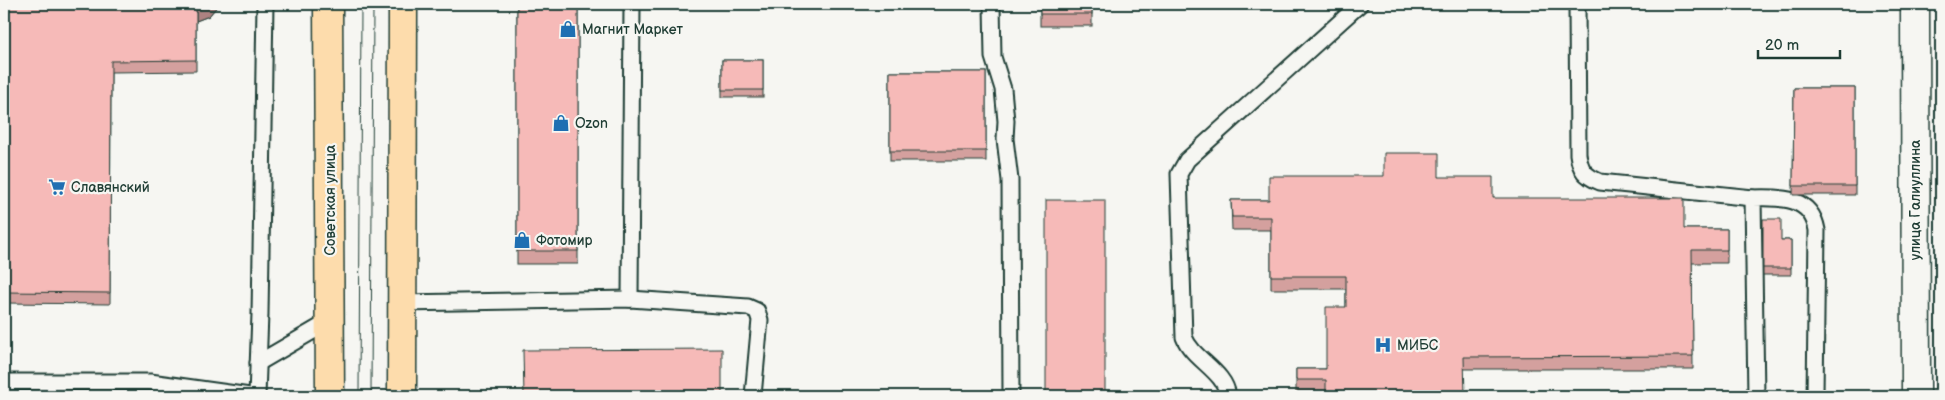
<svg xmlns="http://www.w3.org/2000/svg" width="1945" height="400" viewBox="0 0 1945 400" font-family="'Balsamiq Sans',sans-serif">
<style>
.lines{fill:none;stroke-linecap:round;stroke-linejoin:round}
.lane-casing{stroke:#1f3d34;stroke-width:19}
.secondary-casing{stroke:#1f3d34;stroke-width:31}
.primary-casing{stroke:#1f3d34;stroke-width:31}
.lane{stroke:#f6f6f2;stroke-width:15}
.secondary{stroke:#f6f6f2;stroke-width:28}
.primary{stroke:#fddcac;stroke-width:28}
.tram{stroke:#1f3d34;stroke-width:1}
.wall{fill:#d4a09e;stroke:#1f3d34}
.shaded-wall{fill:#ac8281;stroke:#1f3d34}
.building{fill:#f6bab8;stroke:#1f3d34}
.labels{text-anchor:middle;stroke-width:4.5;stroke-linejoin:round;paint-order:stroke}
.poi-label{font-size:14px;fill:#1f3d34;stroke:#f6f6f2;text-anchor:start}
.street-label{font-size:14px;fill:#1f3d34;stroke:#f6f6f2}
</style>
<rect width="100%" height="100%" fill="#f6f6f2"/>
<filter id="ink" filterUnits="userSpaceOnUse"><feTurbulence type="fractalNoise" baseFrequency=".02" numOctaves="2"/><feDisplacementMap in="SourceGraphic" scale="10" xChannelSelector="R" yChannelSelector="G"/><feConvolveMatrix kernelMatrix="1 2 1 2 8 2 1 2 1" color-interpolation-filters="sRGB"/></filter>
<g filter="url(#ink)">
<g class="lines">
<g class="lane-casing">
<g id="lane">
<path d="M992,4L993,57L1003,89L1006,121L1005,139L1010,180L1011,396"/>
<path d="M1577,4L1578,154C1580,170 1585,176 1600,182L1753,198"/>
<path d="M630,299L632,4"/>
<path d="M401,303L630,299L748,307L757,311L760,320L753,396"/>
<path d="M258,363L330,321"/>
<path d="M4,382H150L250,396"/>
<path d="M257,396L260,314L265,4"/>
<path d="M1228,396C1225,371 1193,360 1184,337L1179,174L1187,160L1360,4"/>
<path d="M1756,396L1753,198C1782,197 1811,197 1817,230L1815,396"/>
</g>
</g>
<g class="secondary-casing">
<path id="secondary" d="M1915,4L1916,396"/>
</g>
<g class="primary-casing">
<g id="primary">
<path d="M328,4L330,396"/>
<path d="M402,396L403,4"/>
</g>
</g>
<use href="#lane" class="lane"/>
<use href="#secondary" class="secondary"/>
<use href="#primary" class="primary"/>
<g class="tram">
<path d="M359,396L361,4"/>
<path d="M371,396L373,4"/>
</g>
</g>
<g class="wall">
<path d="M4,4H219L209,16L196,21V71L111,72L110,304L4,303Z"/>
<rect x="517" y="4" width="61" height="260"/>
<rect x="1040" y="4" width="52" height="22"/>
<rect x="722" y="60" width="41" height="37"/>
<rect x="890" y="72" width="96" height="89"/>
<path d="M1794,88H1855V195H1793Z"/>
<path d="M1439,177L1493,198L1684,229H1727V263H1692L1693,369H1464L1326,393H1296V369H1326L1346,307V289H1271V230H1232L1231,200H1269Z"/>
<path d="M1763,219L1781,240H1791V275H1763Z"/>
</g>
<path class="shaded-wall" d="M210,4H219L209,16L196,21V10Z"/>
<g class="building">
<path d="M4,4H210L209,5L196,10V60L111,61L110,293L4,292Z"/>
<rect x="517" y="4" width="61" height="247"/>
<rect x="1040" y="4" width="52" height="10"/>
<rect x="722" y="60" width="41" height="30"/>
<rect x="890" y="72" width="96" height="79"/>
<path d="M1794,88H1855V186H1793Z"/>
<path d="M1384,153H1439V177H1493V198H1684V229H1727V250H1692L1693,356L1464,357L1465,396H1326V380H1296V369H1326V307H1346V276H1271V217H1232L1231,200H1269V176H1384Z"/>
<rect x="1046" y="200" width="59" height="196"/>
<path d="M1763,219H1781V240H1791V268H1763Z"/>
<path d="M722,349V396H524L523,350Z"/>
<rect x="4" y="392" width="112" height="4"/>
</g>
</g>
<defs>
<g id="shop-bare" transform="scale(1.35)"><path d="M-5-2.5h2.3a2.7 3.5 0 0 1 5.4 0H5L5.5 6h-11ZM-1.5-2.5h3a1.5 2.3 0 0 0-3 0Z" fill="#1f6fb2" stroke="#f6f6f2" stroke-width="2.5" paint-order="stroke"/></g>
<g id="supermarket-bare" transform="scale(1.35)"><path d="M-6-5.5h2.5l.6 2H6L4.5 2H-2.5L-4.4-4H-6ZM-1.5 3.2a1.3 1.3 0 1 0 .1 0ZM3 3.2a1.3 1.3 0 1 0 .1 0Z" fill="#1f6fb2" stroke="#f6f6f2" stroke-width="2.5" paint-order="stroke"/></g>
<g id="hospital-bare" transform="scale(1.35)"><path d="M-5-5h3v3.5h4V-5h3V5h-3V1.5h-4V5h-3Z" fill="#1f6fb2" stroke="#f6f6f2" stroke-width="2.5" paint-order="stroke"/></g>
</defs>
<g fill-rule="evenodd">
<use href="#shop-bare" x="568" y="29"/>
<use href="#shop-bare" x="561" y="123"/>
<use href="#supermarket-bare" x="57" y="187"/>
<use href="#shop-bare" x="522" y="240"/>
<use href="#hospital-bare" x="1383" y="345"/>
</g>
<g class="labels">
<g class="poi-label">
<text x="582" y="34">Магнит Маркет</text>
<text x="575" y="128">Ozon</text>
<text x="71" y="192">Славянский</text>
<text x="536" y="245">Фотомир</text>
<text x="1397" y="350">МИБС</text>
</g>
<g class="street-label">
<text transform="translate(330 200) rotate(-90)" y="5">Советская улица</text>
<text transform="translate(1915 200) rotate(-90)" y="5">улица Галиуллина</text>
</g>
</g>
<rect width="1945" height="400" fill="none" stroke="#f6f6f2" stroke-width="20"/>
<rect x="10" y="10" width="1925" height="380" fill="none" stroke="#1f3d34" stroke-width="2" filter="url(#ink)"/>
<path d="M1758 50v8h82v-8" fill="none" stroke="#1f3d34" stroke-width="2.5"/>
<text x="1765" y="50" font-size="15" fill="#1f3d34" stroke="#f6f6f2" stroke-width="4" paint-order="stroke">20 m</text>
</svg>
